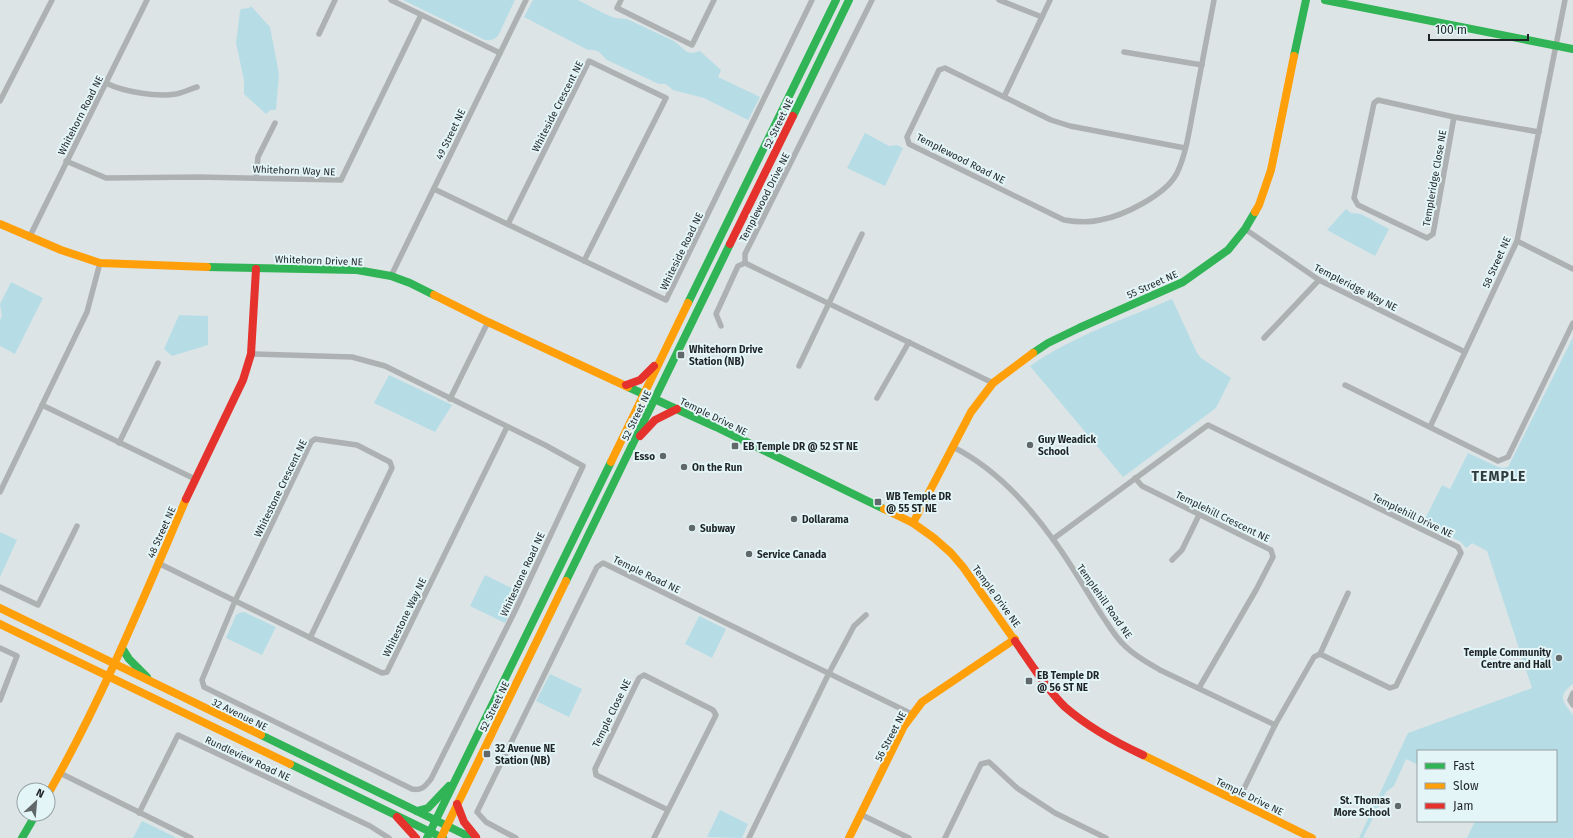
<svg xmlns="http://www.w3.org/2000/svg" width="1573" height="838" viewBox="0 0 1573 838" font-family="'Fira Sans',sans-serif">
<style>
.green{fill:#b6dde6}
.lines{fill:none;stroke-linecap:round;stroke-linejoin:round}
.street{stroke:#aeb1b2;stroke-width:5.5}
.fast{stroke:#30b455;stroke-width:8}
.slow{stroke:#ff9f0a;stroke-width:8}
.jam{stroke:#e5322d;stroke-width:8}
.poi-dot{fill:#616869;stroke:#e4f5f8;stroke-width:1.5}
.labels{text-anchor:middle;stroke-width:4;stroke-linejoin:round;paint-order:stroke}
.street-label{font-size:10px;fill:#1f2526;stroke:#e4f5f8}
.poi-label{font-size:10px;font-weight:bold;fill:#1f2526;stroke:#e4f5f8;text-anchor:start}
.district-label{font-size:14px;font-weight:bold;letter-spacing:1px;fill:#303d40;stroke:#e4f5f8}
</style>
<rect width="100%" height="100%" fill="#dce4e6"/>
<g class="green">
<path d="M403,0H515L498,36C494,40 490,41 485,40Z"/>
<path d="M533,0H578L605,14L615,18L627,19L674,41L687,52L692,53L700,51L721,70L718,77L760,97L748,120L704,98L673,90L666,84H659L607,60L599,52L594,50H588L524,17Z"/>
<path d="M251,6L270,27L279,74L276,110H270L266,114L244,94V80L236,43L240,11L241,9L249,8Z"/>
<path d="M865,133L889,146L897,145L903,148L885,186L847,168Z"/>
<path d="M1346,209L1351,213L1361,214L1389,229L1375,256L1327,230Z"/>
<path d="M11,282L43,298L15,354L0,346V320L2,316L0,304Z"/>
<path d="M1172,299L1197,353L1201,358L1231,378L1216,408L1123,477L1030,366C1073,336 1124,319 1172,299Z"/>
<path d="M179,315L208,316V345L172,356L164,349Z"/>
<path d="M1573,337V684C1557,696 1562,701 1573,715V838H1467L1475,821H1556V751H1418V765L1406,759L1394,786L1386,792L1363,838H1359L1408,733L1532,688L1487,551L1472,543L1466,548L1461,542L1423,523L1442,485L1450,489L1468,453L1498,467L1503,468L1508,467Z"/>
<path d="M389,375L452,405L435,432L374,403Z"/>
<path d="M0,532L17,540L0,577Z"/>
<path d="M485,575L520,592L505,623L470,606Z"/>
<path d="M244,612L276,627L262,655L226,638L236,615L239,613Z"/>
<path d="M699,616L726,629L712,658L685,644Z"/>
<path d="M550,674L582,689L569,717L536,701Z"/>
<path d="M720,810L748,824L742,838L707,837Z"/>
<path d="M142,821L175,837V838H133Z"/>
</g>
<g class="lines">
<g class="street">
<path d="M391,0L500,53"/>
<path d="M621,0L617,8L692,45L714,0"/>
<path d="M999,0L1042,17"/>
<path d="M319,34L335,0"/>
<path d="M1124,52L1202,65"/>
<path d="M106,83C124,92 156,97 176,94C183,93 190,89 197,87"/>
<path d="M1004,97L1050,0"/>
<path d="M0,101L52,0"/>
<path d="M1454,117L1433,234L1427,238L1358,205L1354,198L1374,103L1378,100L1454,117L1539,132"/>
<path d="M1185,148L1070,126L1051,120L945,68L939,70L907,137L909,144L1064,220C1076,222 1088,223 1100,220C1123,216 1166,195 1177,173C1186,154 1189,132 1193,111C1200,74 1207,37 1214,0"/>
<path d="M66,161L106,178L199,177L341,180L421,15"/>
<path d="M256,178L258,157L275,123"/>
<path d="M434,189L666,300L812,0"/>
<path d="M508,224L589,61L666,98L584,261"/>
<path d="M1245,229L1319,280L1465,352"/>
<path d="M29,238L147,0"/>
<path d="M1517,241L1573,269"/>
<path d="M745,263V254L872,0"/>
<path d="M745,263L993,383"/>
<path d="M391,276L526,0"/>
<path d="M721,326L716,314L738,266L745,263"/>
<path d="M1264,338L1319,280"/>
<path d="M251,354L352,357L385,366L545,445L583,466L515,611L431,779C425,786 422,791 412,789L204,687L202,680L235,601L311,442L315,439L357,445L390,462L392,468L310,638"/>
<path d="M799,366L862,234"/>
<path d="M1345,385L1498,461L1508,457L1573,323"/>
<path d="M877,398L909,342"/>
<path d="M450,399L488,322"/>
<path d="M42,405L195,479"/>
<path d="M1430,427L1517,241L1565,0"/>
<path d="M119,443L158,363"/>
<path d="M953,447C993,467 1026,502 1052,538C1071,563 1086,591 1103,617C1110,627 1116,638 1125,646C1135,656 1148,663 1160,670L1275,725"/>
<path d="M1135,478L1142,486L1271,550L1273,557L1256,590L1199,688"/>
<path d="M0,492L87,312L100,263"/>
<path d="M1053,539L1208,425L1458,547L1461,553L1396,686L1390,688L1320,654L1314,657L1275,725L1238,801"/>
<path d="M1172,560L1182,550L1199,515"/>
<path d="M158,563L382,673L387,672L507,427"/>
<path d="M0,587L38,605L77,526"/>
<path d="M0,648L17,656L0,700"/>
<path d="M1320,654L1348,593"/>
<path d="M1573,693L1570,700L1573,705"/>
<path d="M60,773L191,838"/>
<path d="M139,813L178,735L370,826L389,838"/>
<path d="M860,814L909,838"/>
<path d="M516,838L486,822L477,812L597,567L603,563L912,714"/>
<path d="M654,838L716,715L713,710L644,675L639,678L595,769L596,775L668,810"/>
<path d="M749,838L829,673L854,626L866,615"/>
<path d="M945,838L981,764L989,762L1017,788L1055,813L1106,838"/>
</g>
<g class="fast">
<path d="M1325,0L1573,49"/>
<path d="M1294,56L1306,0"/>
<path d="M793,116L849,0"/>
<path d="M207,267L357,270L391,276L410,283L434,295"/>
<path d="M688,303L836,0"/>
<path d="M1033,353L1048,343L1079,328L1183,282L1228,250L1245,229L1255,212"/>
<path d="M628,387L716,427L884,509"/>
<path d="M566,581L730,244"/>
<path d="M122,648L129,659L147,677"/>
<path d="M261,735L472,838"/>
<path d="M290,764L443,838"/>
<path d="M417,811L428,808L449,786"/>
<path d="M22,838L36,814"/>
<path d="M427,838L611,462"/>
</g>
<g class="slow">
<path d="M1255,212L1259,205L1271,170L1294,56"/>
<path d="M0,224L61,250L100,263L207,267"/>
<path d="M434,295L488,322L628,387"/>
<path d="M611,462L688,303"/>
<path d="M884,509L913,523L934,538L951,553L963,567L1015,641"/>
<path d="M913,523L971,412L993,383L1033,353"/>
<path d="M0,608L261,735"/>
<path d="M0,624L290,764"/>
<path d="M1143,755L1312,838"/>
<path d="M48,794C102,700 143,599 186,499"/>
<path d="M441,838L566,581"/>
<path d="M849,838L904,726L922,702L1015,639"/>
</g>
<g class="jam">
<path d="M730,244L793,116"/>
<path d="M626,385L640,380L654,366"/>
<path d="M640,436L655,420L677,409"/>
<path d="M186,499L243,380L251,354L256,269"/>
<path d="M1015,641C1030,662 1046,689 1065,707C1088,727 1115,742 1143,755"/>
<path d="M457,804L464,822L476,837"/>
<path d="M397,817L416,838"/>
</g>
</g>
<g class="poi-dot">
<rect x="677" y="351" width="8" height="8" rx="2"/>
<circle cx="1030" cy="445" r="4"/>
<rect x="731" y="442" width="8" height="8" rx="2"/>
<circle cx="663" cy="456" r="4"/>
<circle cx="684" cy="467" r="4"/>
<rect x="874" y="498" width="8" height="8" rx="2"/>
<circle cx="794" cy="519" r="4"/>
<circle cx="692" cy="528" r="4"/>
<circle cx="749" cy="554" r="4"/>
<circle cx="1559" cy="658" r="4"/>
<rect x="1025" y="677" width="8" height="8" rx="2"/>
<rect x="483" y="750" width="8" height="8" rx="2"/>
<circle cx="1398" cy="806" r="4"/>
</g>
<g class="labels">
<g class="street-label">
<text transform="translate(557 106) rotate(-63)" y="4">Whiteside Crescent NE</text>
<text transform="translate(80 115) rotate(-63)" y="4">Whitehorn Road NE</text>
<text transform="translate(778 123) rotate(-64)" y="4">52 Street NE</text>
<text transform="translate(450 134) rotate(-64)" y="4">49 Street NE</text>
<text transform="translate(961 158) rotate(27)" y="4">Templewood Road NE</text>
<text transform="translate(294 170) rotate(2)" y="4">Whitehorn Way NE</text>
<text transform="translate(1434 178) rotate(-80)" y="4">Templeridge Close NE</text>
<text transform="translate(764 197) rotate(-63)" y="4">Templewood Drive NE</text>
<text transform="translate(681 251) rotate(-64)" y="4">Whiteside Road NE</text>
<text transform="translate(319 260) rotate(2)" y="4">Whitehorn Drive NE</text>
<text transform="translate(1496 262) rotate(-66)" y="4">58 Street NE</text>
<text transform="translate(1152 284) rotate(-24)" y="4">55 Street NE</text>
<text transform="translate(1356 287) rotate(27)" y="4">Templeridge Way NE</text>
<text transform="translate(636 415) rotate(-64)" y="4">52 Street NE</text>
<text transform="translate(714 416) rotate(26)" y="4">Temple Drive NE</text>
<text transform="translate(280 488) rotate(-64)" y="4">Whitestone Crescent NE</text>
<text transform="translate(1413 515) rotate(26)" y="4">Templehill Drive NE</text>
<text transform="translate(1223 516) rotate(26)" y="4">Templehill Crescent NE</text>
<text transform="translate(161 532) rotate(-66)" y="4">48 Street NE</text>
<text transform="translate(522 574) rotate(-65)" y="4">Whitestone Road NE</text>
<text transform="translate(647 574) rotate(26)" y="4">Temple Road NE</text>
<text transform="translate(997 596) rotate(54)" y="4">Temple Drive NE</text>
<text transform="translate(1105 601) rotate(55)" y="4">Templehill Road NE</text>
<text transform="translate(404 617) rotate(-64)" y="4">Whitestone Way NE</text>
<text transform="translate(494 706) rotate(-64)" y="4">52 Street NE</text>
<text transform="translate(611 713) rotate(-64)" y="4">Temple Close NE</text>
<text transform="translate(240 714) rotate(26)" y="4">32 Avenue NE</text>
<text transform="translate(890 736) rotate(-62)" y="4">56 Street NE</text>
<text transform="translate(248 758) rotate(25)" y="4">Rundleview Road NE</text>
<text transform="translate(1250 796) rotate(26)" y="4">Temple Drive NE</text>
</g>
<g class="poi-label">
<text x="689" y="353">Whitehorn Drive<tspan x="689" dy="12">Station (NB)</tspan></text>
<text x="1038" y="443">Guy Weadick<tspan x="1038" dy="12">School</tspan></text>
<text x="743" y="450">EB Temple DR @ 52 ST NE</text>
<text x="655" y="460" text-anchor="end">Esso</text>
<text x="692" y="471">On the Run</text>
<text x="886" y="500">WB Temple DR<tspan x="886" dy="12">@ 55 ST NE</tspan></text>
<text x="802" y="523">Dollarama</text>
<text x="700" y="532">Subway</text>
<text x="757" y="558">Service Canada</text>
<text x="1551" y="656" text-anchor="end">Temple Community<tspan x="1551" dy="12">Centre and Hall</tspan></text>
<text x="1037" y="679">EB Temple DR<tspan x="1037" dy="12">@ 56 ST NE</tspan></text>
<text x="495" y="752">32 Avenue NE<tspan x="495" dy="12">Station (NB)</tspan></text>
<text x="1390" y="804" text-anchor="end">St. Thomas<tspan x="1390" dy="12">More School</tspan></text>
</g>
<g class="district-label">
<text x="1499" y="481">TEMPLE</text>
</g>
</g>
<rect x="1417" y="750" width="140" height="72" fill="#e4f5f8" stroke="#95a2a4"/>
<rect x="1425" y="763" width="20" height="6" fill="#30b455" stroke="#95a2a4"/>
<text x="1453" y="770" font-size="12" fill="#1f2526">Fast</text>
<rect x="1425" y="783" width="20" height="6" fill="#ff9f0a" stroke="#95a2a4"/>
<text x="1453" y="790" font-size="12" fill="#1f2526">Slow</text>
<rect x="1425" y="803" width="20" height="6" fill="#e5322d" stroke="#95a2a4"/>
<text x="1453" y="810" font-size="12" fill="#1f2526">Jam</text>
<g transform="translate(36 802) rotate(26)"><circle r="19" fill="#e4f5f8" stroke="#95a2a4"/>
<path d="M0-3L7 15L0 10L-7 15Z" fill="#616869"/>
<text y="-6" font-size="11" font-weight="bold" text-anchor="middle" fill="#1f2526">N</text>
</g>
<path d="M1429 34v6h99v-6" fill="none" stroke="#1f2526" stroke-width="2"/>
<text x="1435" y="34" font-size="12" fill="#1f2526" stroke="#e4f5f8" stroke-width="3" paint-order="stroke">100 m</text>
</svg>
